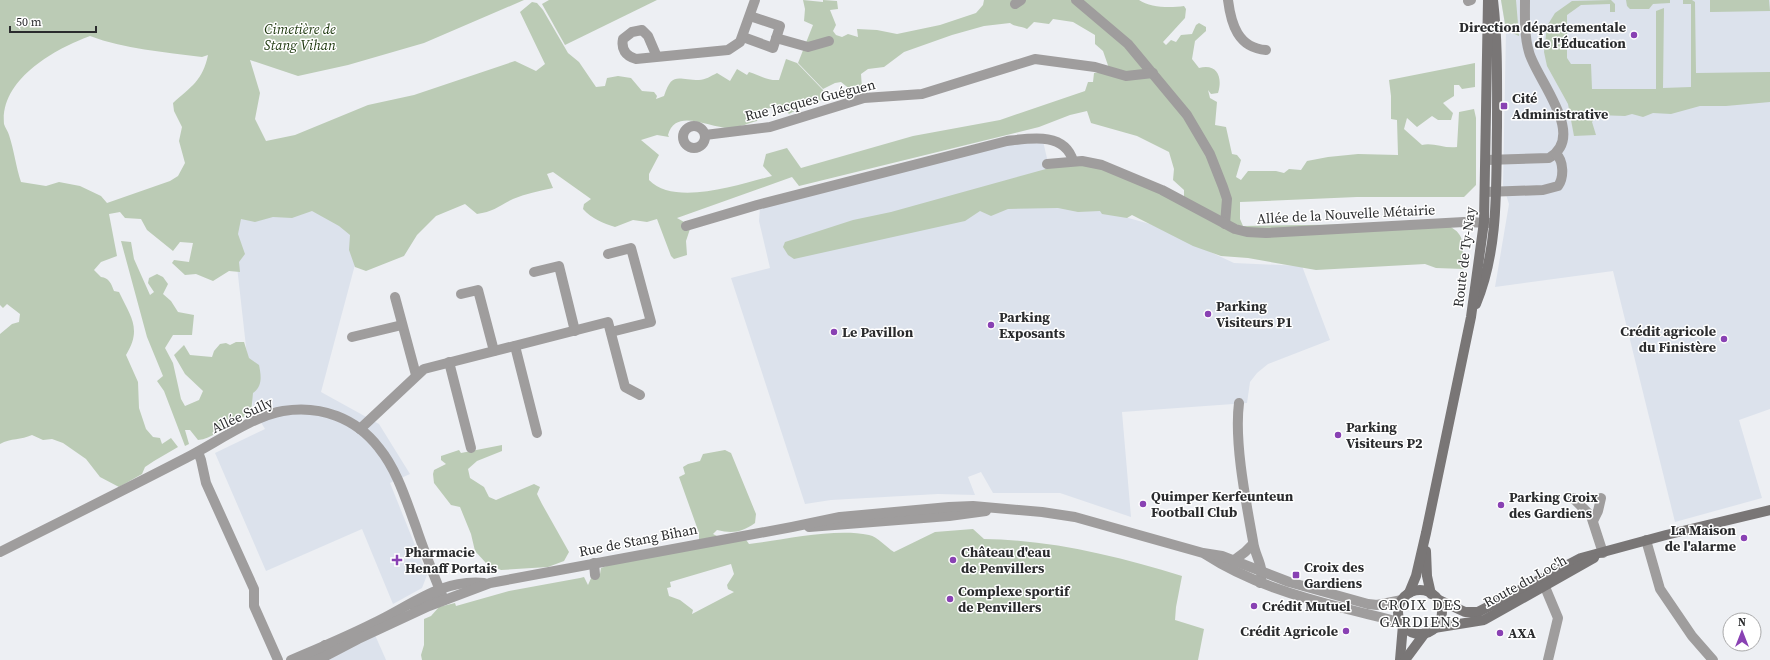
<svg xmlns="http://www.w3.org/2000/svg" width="1770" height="660" viewBox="0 0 1770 660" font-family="'Source Serif 4',serif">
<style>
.built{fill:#dce2ec}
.green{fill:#bbcbb5;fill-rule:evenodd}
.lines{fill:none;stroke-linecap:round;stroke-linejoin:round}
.minor{stroke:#9f9d9d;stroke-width:10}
.tertiary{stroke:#9f9d9d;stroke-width:10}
.secondary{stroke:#797676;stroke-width:10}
.poi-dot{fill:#8941b3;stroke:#fff;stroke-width:1.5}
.labels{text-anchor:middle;stroke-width:3;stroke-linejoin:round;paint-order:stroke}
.poi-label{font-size:14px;font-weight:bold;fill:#2a2b2d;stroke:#fff;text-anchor:start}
.park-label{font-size:14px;font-style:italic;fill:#1b360b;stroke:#fff}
.street-label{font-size:14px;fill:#2a2b2d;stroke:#fff}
.neighbourhood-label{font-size:15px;letter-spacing:1px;fill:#2a2b2d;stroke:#fff}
</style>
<rect width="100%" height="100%" fill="#edeff3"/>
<g class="built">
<path d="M1501,0H1770V409L1739,420L1762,498L1675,522L1613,271L1495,287L1509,204L1503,185L1506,30Z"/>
<path d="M1043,141L1049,167L1103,211L1150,224L1234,263L1302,266L1330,340L1268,364L1257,373L1250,382L1247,403L1122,412L1131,517L1060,493H993L981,472L968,477L975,495L938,494L831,500L805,504L731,278L770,268L759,221L760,207L1006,145Z"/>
<path d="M318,204L364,231L321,392L379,424L410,474L390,483L427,575L422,588L393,604L362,529L266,571L215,453L265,429L253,409L231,213Z"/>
<path d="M375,635L386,660H328Z"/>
</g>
<g class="green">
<path d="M0,0H524L424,43L348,65L298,76L250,60L260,93L255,119L266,141L295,135L368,105L414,95L515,61L536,71L545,64L520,12L532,2L537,3L543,10L568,53L579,62L596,87L605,86L607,78L618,76L631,78L642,91L654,92L657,96L656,99L664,96C672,71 678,80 699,80C705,80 711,76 717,73L730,81L737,69L747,75L749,72C759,75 768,81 779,80L786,59L797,63L823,90L824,95L822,100L812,102L806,99L804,106L789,114L781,106L760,110L757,121C749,123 740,127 732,128C712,130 676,106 668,135L669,137L657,135L641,140L659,155L649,174V180C675,207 740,184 772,176L763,166L766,154L787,148L801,168L913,136L1000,120L1085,91L1088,82H1093L1094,73L1101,72L1111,74L1103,51L1095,44V35L1073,22L1053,19L1049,24L1034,22L1027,29C1021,26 1015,27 1010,23L984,26L952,35L904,52L884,67L868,69L861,74L862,88L851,90L841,82L835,83L823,89L798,63L813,25L804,21L805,9L803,0L823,2V0L837,1L838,9L830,10L836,25L833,31L836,35L842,37L848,34L858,37L857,29L877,30L897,34L940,25L976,13L983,5L984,0H1139C1150,8 1171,8 1184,6L1186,9L1185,18L1163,42L1166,45L1171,40L1176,42L1181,35L1192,34L1196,25L1199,23L1206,27V31L1195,41L1192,59L1199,68C1217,63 1223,77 1218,93L1211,94L1208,90L1210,98L1217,102L1215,125L1226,127L1232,154L1237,155L1241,160L1236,177L1241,180L1248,171H1276L1284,173L1289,169L1301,170L1307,161L1328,157L1358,154L1398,155L1397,120L1391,119V96L1389,80L1475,63V87L1462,89L1459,85H1454V96L1443,103L1453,113L1451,120H1438L1432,116L1417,127L1407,118L1404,129L1422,145C1433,142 1445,149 1457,147L1459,112L1474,109L1476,118V185L1464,197H1357L1240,202V219L1243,226L1442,223C1470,234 1460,244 1464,269L1436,268L1425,264L1316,270L1248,258L1221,256L1193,246L1132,215L1127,218L1102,214L1100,211L1078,212L1058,208L1008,209L991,216L980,211L965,221L794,259L788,255L783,247L785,242L853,220L891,212L1064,164L1094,165L1181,199L1184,196V190L1173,180L1174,169L1169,152L1137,136L1091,123L1087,111L1070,115L1039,127L799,186L792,177L677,218L684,222L690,229L686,241L687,255L674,259L671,256L657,219L647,222L633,220L615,227C603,223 592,219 583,209L584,204L591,199L553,172L547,174L553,188C539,191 525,194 513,199C499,206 493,212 477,214L465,204L436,216L417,235L404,256L366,271L355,267L349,250L350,235L339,226L312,211L292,218L273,217L255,222L241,219L238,234L245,254L239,262L240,272L229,271L213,281L196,274L185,275L172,263L174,260L189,262L193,243L180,242L173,251L147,230L141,219L125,218L120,212L109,214L117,256L101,262L94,270L101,277C109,278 111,283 114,291L119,292C131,317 142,329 126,355L138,382L139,408L146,429L153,437L160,438L162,444L171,438L178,447L154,461L145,467L142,474L119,487L100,477L86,459L63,443L52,439L43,440L32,435C21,440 11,438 0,444V334L12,324L19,322L20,314L7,304L3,308L0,305ZM90,36C124,49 164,52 202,57L208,55C203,80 191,87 173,103L174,111L182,127L179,141L185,163L178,176L170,181L107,203L101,196L80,186L59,182L46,186L21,182C16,167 14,150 9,135C8,131 5,128 4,124C0,79 55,49 90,36Z"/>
<path d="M549,0H657L565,45L542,4Z"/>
<path d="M1501,0H1516L1519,36L1506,30Z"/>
<path d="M1611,0L1615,4V12H1610V4L1581,5L1567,15V58L1571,64H1591L1592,89H1656V11L1664,8L1663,88L1691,87V4H1683V0H1692L1695,2L1696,73L1770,72V102L1726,106H1700L1671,114L1653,113L1643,117L1632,114L1625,116L1597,115L1592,122L1596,135L1574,136L1568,104L1547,66L1544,52L1547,26L1555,13L1572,1Z"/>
<path d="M1626,0H1670V3L1653,4L1649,9H1630L1627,6Z"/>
<path d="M1710,0H1769L1770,11L1712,12H1710Z"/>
<path d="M121,241L131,242L134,259L150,295L154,292L148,283L149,278L157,274L163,277L168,284L163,294L171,301L178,312L194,315L192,335H173L165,348L173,363L181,399L185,406L199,400L203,391L185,374L174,355L184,345L190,355L212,357L214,351L220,344L226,343L230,345L236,342H244L249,358L259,365C261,375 263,386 253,393L251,413L238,420L233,419C223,428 212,439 198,440L190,430H185L189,444L185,446L164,391L157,381L163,376L147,337Z"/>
<path d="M502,445V451L477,461L468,469L470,478L484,487L489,497L496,500L534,484L540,487L537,494L542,504L569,552L564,561L548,567L501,570L486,563L475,551L471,534L460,507L451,505L434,483L433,474L434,470L446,464L441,460V456L459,450L461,453Z"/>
<path d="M725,450L731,453L756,514L755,523C742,532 733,534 717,530L713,534L725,540L744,537L749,544C785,540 833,528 869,535C878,537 886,547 894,552L935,532L973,529L984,539C1051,540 1117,556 1182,576L1176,607L1175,620L1204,629L1198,660H422L421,655L424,645V619L431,616L439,607L455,603L456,606L509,591L580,578L584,577L588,585L592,576L600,574L601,568L618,562L699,547V533L679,477L685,474L683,467L688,464L700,461L703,454ZM731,564L734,574L727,585L728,589L734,592L692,614L693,610L680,600L669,596L667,588L671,587L670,582Z"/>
</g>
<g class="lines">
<g class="minor">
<path d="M1076,0L1128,44L1187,115L1210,154L1223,187L1227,199L1225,224"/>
<path d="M1228,0C1231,24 1238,48 1266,50"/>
<path d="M1468,1L1471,0"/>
<path d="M1015,4L1021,0"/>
<path d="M743,37L773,48L780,26L750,16"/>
<path d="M776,38L808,47L829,41"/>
<path d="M657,57L648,36L642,30L632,32L623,39C621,49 625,56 636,59L728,50L740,42L755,0"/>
<circle cx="694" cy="137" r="11"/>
<path d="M705,135L770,127L864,98L922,94L1035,59L1095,67L1126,76L1153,73"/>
<path d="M1486,160L1549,158C1588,136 1536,79 1529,52C1524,35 1525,17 1525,0"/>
<path d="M1047,164L1082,161L1102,165L1162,190L1235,229L1247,232L1266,233L1464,222L1491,223"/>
<path d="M1485,192L1543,190L1558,186C1564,178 1564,161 1556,154"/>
<path d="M686,226L757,205L1007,141C1031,138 1065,132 1073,161"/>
<path d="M608,254L631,248L651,322L611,332"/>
<path d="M534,272L559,266L575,331"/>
<path d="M461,294L478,290L494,351"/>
<path d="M395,297L416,375"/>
<path d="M352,337L402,325"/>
<path d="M515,346L537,433"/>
<path d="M449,362L471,448"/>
<path d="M1239,403C1234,442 1246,502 1253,541C1255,558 1265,565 1260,583"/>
<path d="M360,429L424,369L608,322L625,387L640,395"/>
<path d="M198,452L201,460L206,483L254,589V606L278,660"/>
<path d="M1573,498L1591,516L1603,553"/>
<path d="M1593,521L1598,511L1601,498"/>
<path d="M1646,540L1660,589L1692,636L1713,660"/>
<path d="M0,552C62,521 124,490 186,458C214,444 253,416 283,411C321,405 356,418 379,448C397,470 406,500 416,527C424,551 434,576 444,600"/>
<path d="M594,563L595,575"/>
<path d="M1229,564L1245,552L1253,544"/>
<path d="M1548,578L1545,587L1558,618L1548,660"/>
<path d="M415,608L441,595"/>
<path d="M307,660L320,652L325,645"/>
</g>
<g class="tertiary">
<path d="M809,527L949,516L986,511"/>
<path d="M1205,554C1248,582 1298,597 1347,609C1365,614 1383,617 1401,623"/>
<path d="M291,660C320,648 348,636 376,622C412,605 441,579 484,583"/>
<path d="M318,660L358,639L429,606L490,583L792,527L840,517L949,507L973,506L1042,512L1075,517L1203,553L1222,556L1289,582L1368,604L1377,605L1402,600"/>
</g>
<g class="secondary">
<path d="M1476,304C1499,249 1496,185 1497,127C1497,84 1498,43 1493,0"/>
<path d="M1426,551L1427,576L1431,594"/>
<circle cx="1420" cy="612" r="22"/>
<path d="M1409,593L1416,576L1426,533L1471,317L1484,222L1488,0"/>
<path d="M1439,600L1465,612H1478L1581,558L1666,535L1770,510"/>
<path d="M1434,628L1484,620L1594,558"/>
<path d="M1400,660L1403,625"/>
<path d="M1405,660L1425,633"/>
</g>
</g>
<g class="poi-dot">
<circle cx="1634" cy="35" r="4"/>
<rect x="1500" y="102" width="8" height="8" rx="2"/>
<circle cx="1208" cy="314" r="4"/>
<circle cx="991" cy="325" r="4"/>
<circle cx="834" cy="332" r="4"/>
<circle cx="1724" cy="339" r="4"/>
<circle cx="1338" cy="435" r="4"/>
<circle cx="1143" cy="504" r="4"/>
<circle cx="1501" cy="505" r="4"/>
<circle cx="1744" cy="538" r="4"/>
<path d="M395 554h4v4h4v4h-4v4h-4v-4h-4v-4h4z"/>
<circle cx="953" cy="560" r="4"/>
<rect x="1292" y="571" width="8" height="8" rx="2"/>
<circle cx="950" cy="599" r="4"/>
<circle cx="1254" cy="606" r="4"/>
<circle cx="1346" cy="631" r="4"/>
<circle cx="1500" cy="633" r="4"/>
</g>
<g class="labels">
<g class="poi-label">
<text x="1626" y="32" text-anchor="end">Direction départementale<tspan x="1626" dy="16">de l'Éducation</tspan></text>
<text x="1512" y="103">Cité<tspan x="1512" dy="16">Administrative</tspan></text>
<text x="1216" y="311">Parking<tspan x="1216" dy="16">Visiteurs P1</tspan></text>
<text x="999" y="322">Parking<tspan x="999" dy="16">Exposants</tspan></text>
<text x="1716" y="336" text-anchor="end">Crédit agricole<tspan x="1716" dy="16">du Finistère</tspan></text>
<text x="842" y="337">Le Pavillon</text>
<text x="1346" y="432">Parking<tspan x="1346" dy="16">Visiteurs P2</tspan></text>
<text x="1151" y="501">Quimper Kerfeunteun<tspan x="1151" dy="16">Football Club</tspan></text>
<text x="1509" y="502">Parking Croix<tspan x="1509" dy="16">des Gardiens</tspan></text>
<text x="1736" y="535" text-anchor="end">La Maison<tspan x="1736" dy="16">de l'alarme</tspan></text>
<text x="405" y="557">Pharmacie<tspan x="405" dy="16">Henaff Portais</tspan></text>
<text x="961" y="557">Château d'eau<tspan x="961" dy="16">de Penvillers</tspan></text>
<text x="1304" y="572">Croix des<tspan x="1304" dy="16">Gardiens</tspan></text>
<text x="958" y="596">Complexe sportif<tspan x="958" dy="16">de Penvillers</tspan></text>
<text x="1262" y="611">Crédit Mutuel</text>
<text x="1338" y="636" text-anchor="end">Crédit Agricole</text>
<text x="1508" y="638">AXA</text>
</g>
<g class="park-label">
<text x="300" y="34">Cimetière de<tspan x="300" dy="16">Stang Vihan</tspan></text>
</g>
<g class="street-label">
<text transform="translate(810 100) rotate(-14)" y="5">Rue Jacques Guéguen</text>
<text transform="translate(1346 214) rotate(-3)" y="5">Allée de la Nouvelle Métairie</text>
<text transform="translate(1464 257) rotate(-83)" y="5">Route de Ty-Nay</text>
<text transform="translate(242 415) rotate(-25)" y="5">Allée Sully</text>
<text transform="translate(638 540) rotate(-11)" y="5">Rue de Stang Bihan</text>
<text transform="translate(1525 581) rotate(-29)" y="5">Route du Loc'h</text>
</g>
<g class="neighbourhood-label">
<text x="1420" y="610">CROIX DES<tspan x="1420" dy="17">GARDIENS</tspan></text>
</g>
</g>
<g transform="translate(1742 632)"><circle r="19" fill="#ffffff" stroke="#aaaaab"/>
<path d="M0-3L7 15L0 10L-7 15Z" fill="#8941b3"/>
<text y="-6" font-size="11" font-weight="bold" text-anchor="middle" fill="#2a2b2d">N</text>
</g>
<path d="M10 26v6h86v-6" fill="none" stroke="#2a2b2d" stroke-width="2"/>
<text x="16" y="26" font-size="12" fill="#2a2b2d" stroke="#ffffff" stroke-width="3" paint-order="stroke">50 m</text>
</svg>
